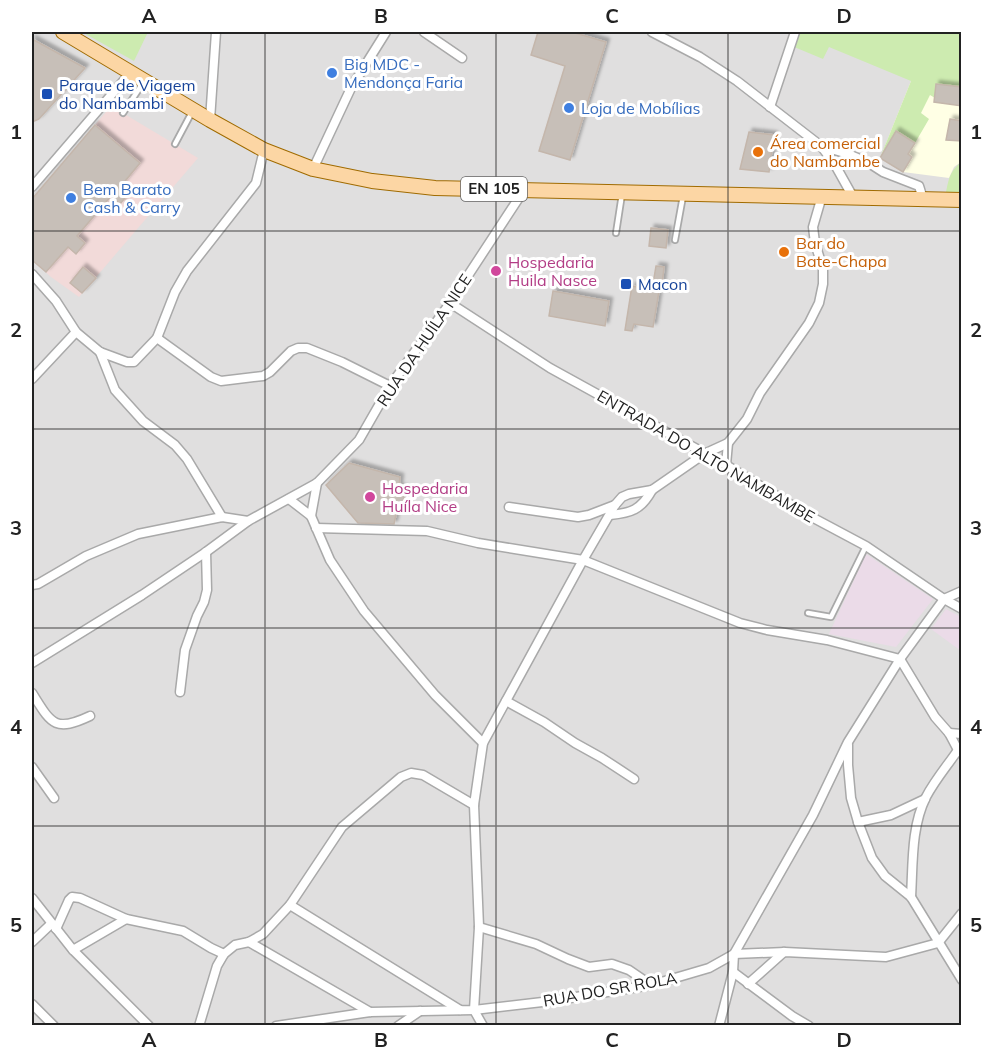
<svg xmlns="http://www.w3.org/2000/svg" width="993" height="1057" viewBox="0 0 993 1057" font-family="Mulish,sans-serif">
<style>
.residential{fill:#e0dfdf}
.commercial{fill:#f2dad9}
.industrial{fill:#ebdbe8}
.education{fill:#ffffe5}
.grass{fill:#cdebb0}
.building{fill:#c7bfb8;stroke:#c4b6ab;stroke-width:1.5;filter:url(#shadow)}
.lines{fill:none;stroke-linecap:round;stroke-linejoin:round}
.service-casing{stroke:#a9a9a9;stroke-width:8}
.minor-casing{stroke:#a9a9a9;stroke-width:11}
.primary-casing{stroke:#a06b00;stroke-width:16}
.service{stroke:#fff;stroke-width:4.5}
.minor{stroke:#fff;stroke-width:8}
.primary{stroke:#fcd6a4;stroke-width:14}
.grid{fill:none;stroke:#222;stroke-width:1.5;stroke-opacity:0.55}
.shop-dot{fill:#3f7fe0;stroke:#fff;stroke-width:2}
.transit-dot{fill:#1a4fb4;stroke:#fff;stroke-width:2}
.food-dot{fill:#e8710a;stroke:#fff;stroke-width:2}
.hotel-dot{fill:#d1479c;stroke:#fff;stroke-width:2}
.labels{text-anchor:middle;stroke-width:6;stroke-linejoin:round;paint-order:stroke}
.shield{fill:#fff;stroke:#646464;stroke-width:1.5}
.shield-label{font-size:15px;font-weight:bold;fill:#222}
.shop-label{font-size:16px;fill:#366cbe;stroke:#fff;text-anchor:start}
.transit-label{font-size:16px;fill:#164399;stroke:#fff;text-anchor:start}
.food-label{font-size:16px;fill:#c56008;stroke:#fff;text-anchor:start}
.hotel-label{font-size:16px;fill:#b23c85;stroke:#fff;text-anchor:start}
.street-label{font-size:16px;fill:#222;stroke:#fff}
.neatline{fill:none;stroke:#222;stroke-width:2}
.grid-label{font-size:20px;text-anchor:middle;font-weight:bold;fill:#222}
</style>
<defs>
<filter id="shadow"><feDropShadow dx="3.5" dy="-3.5" stdDeviation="1.5" flood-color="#0004"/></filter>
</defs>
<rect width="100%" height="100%" fill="#f2efe9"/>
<rect class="residential" x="32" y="32" width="929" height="993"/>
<path class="commercial" d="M111,106L198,158L79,297L51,277L32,260V199Z"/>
<g class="industrial">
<path d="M866,554L933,599L896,647L829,634Z"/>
<path d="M946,609L961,617V651L931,629Z"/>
</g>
<path class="education" d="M911,81L961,87V162L954,167L949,178L903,172L880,158Z"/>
<g class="grass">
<path d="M82,32H148L134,61Z"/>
<path d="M792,32H961V87L935,98L930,95L921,113L929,119L915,143L900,133L895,140L889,143L880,158L911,81L829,47L823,59L787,44Z"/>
<path d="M961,162V193L946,192C949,177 950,172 961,162Z"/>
</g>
<g class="building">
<path d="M538,32H572L606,42L570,160L539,151L565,66L531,55Z"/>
<path d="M32,39L85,68L39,119L32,122Z"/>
<path d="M936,84L962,87V106L934,102Z"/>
<path d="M950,119L962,121V141L946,140Z"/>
<path d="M95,125L140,163L121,186L129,193L120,204L111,196L77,236L85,243L76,254L68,247L46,272L32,260V199Z"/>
<path d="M896,131L915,143L908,154L912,157L903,172L880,158Z"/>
<path d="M749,132L774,135L769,172L740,169Z"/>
<path d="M651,228L668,230L666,248L649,246Z"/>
<path d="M656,266L664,267L662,285L653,284Z"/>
<path d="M83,267L96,278L82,293L70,283Z"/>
<path d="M632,286L659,291L653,327L634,324L632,331L625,330Z"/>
<path d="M553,291L609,301L605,326L549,316Z"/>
<path d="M349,463L400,477L399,488H404V505H398L394,524L358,523L326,485Z"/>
</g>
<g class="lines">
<g class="service-casing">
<g id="service">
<path d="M123,113L143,83"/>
<path d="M175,144L192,112"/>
<path d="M616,233L622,194"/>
<path d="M675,240L683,196"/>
<path d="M808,613L831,617L866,546"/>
</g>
</g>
<g class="minor-casing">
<g id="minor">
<path d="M424,32L462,58"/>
<path d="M652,32L700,57L737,81L821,146"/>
<path d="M770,107L795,32"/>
<path d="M210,120L216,32"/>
<path d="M313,169L351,88L386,32"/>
<path d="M32,187L131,72"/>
<path d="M853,197L834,163L821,146L848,154L869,163L883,172L919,186L923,199"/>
<path d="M32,274L56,301L76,332L100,352L127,362H134L157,338L175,292L187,271L256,183L264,150"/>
<path d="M450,303L550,368L726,465L806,514L866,546L944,599L962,609"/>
<path d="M157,338L211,377L221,381L263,376L270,372L291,351L298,348H307L342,362L390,386"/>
<path d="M100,352L115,390L143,421L175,445L187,459L222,517"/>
<path d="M32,379L76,332"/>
<path d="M726,465L728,443"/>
<path d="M317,483L311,516L330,560L364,611L435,695L483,743"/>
<path d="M289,499L311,516"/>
<path d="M509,507L578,517L589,515L615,505"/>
<path d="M610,515C631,513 641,510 652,490"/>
<path d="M316,528L427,531L478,543L583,560L740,623L767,630L827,640L900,659L935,717L949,733L958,750L962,754"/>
<path d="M32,585L38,584L86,556L138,534L222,517L248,521"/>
<path d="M32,663L142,595L206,552L248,521L317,483L359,440L390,386L450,303L524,190"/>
<path d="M180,692L185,650L197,616L204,602L207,590L206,552"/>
<path d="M32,693C51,723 54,733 90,716"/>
<path d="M506,701L544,722L575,743L602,758L634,779"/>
<path d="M949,733L962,734"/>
<path d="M848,745V765L851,798L858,822L872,858L885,876L911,897L962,980"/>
<path d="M32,767L54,798"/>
<path d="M858,822L891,815L925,799"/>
<path d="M911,897C913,864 911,827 926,797C935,780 947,766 958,750"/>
<path d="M32,898L73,950L149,1026"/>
<path d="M290,905L460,1010"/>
<path d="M479,927L536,944L568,959L589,967L612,964L629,970L651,985"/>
<path d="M56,929L69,900L72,897L80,898L126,919L183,931L211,948L224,954"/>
<path d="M32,942L51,924"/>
<path d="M249,942L370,1012"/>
<path d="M73,950L126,919"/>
<path d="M733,972L792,1016L809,1026"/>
<path d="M748,984L784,952"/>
<path d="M32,1004L54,1026"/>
<path d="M199,1026L217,966L224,954L235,945L249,942L263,934L290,905L342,827L401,777L411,773L423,775L474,805"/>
<path d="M276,1026L370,1012L474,1010L551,1001L651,985L709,968L734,954L785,952L886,957L938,943L962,913"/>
<path d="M398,1026L420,1011"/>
<path d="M483,1026L474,1010L479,927L474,805L483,743L583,560L615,505L622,497L629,494L652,490L704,454L728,443L747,419L760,393L809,323L819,303L823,284V269L815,243L813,227L822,196"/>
<path d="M719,1026L733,972L734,954L813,815L848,742L900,659L944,599L962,591"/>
</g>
</g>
<g class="primary-casing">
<path id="primary" d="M63,32L210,120L264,150L313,169L372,181L435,188L962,200"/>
</g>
<use href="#service" class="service"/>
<use href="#minor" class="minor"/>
<use href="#primary" class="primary"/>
</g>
<path class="grid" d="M265,32V1026M496,32V1026M728,32V1026M32,231H962M32,429H962M32,628H962M32,826H962"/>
<g class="shop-dot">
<circle cx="332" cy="73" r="6"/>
<circle cx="569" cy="108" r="6"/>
<circle cx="71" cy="198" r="6"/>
</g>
<g class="transit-dot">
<rect x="41" y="88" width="12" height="12" rx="3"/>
<rect x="620" y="278" width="12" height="12" rx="3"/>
</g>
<g class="food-dot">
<circle cx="758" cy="152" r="6"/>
<circle cx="784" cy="252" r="6"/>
</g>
<g class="hotel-dot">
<circle cx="496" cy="271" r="6"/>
<circle cx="370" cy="497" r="6"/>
</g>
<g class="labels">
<rect class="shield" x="461" y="177" width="66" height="24" rx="4.5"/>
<g class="shield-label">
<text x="494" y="194">EN 105</text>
</g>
<g class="shop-label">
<text x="344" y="70">Big MDC -<tspan x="344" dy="18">Mendonça Faria</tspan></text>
<text x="581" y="114">Loja de Mobílias</text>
<text x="83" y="195">Bem Barato<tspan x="83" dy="18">Cash &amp; Carry</tspan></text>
</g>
<g class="transit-label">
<text x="59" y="91">Parque de Viagem<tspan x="59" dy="18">do Nambambi</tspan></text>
<text x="638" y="290">Macon</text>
</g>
<g class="food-label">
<text x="770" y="149">Área comercial<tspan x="770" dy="18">do Nambambe</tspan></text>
<text x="796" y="249">Bar do<tspan x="796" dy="18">Bate-Chapa</tspan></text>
</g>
<g class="hotel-label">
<text x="508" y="268">Hospedaria<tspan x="508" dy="18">Huila Nasce</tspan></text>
<text x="382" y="494">Hospedaria<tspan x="382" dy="18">Huíla Nice</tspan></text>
</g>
<g class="street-label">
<text transform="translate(424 340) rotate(-56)" y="6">RUA DA HUÍLA NICE</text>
<text transform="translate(706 456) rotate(30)" y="6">ENTRADA DO ALTO NAMBAMBE</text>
<text transform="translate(610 989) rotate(-10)" y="6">RUA DO SR ROLA</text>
</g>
</g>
<rect width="993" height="1057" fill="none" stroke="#ffffff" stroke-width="66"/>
<rect x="33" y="33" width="927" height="991" class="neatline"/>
<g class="grid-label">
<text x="149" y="23">A</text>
<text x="381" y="23">B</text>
<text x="612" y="23">C</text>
<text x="844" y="23">D</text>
<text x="16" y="139">1</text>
<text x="976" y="139">1</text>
<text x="16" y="337">2</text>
<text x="976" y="337">2</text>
<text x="16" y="535">3</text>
<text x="976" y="535">3</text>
<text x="16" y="734">4</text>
<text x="976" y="734">4</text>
<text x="16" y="932">5</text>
<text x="976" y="932">5</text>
<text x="149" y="1047">A</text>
<text x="381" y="1047">B</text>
<text x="612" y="1047">C</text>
<text x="844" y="1047">D</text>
</g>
</svg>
